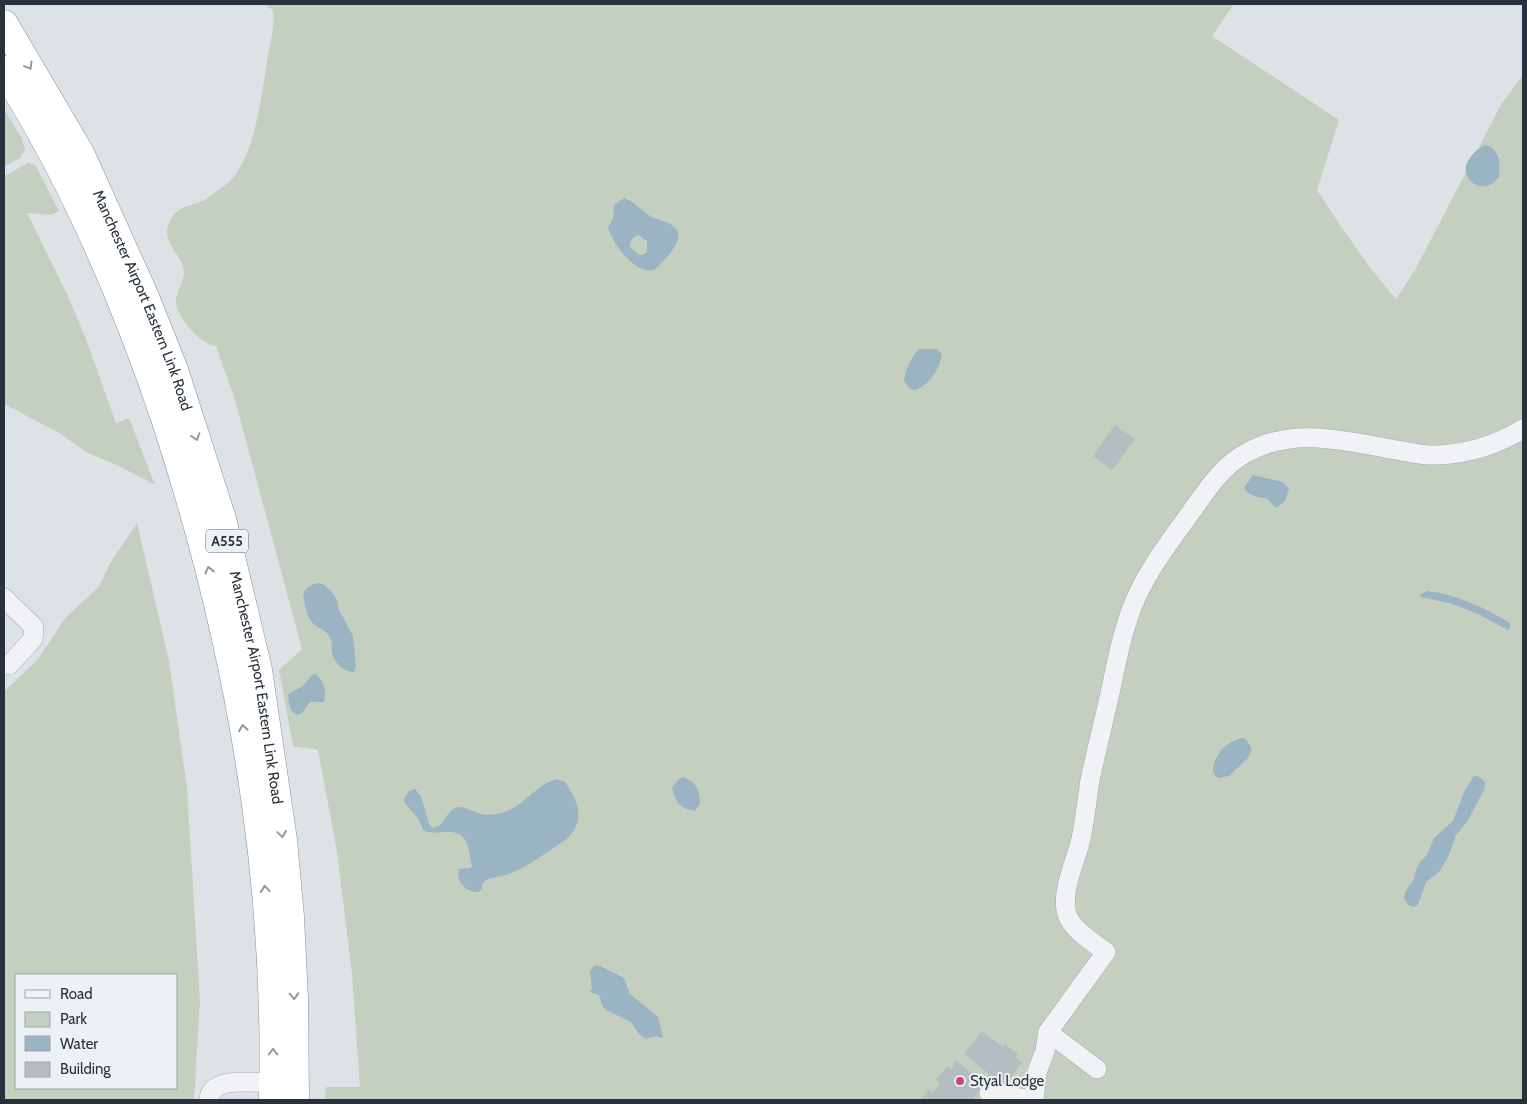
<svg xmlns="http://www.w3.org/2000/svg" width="1527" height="1104" viewBox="0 0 1527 1104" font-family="Cabin,sans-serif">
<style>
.green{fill:#c5cfbf;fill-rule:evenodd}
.water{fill:#9ab4c4;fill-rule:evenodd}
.building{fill:#b5bcc2}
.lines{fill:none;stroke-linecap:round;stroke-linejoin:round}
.minor-casing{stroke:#a3aab0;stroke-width:20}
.highway-casing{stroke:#86919c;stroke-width:29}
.minor{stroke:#f0f2f5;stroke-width:19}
.highway{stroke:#fff;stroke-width:28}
.oneway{stroke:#94989e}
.poi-dot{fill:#c5496d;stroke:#ecf1f4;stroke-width:2}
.labels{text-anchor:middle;stroke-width:4;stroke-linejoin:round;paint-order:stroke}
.shield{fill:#ecf1f4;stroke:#636b73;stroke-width:1}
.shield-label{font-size:14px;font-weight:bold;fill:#28323c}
.street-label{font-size:15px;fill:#28323c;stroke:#ecf1f4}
.poi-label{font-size:15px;fill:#28323c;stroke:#ecf1f4;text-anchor:start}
</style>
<rect width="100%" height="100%" fill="#dde2e6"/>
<g class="green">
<path d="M263,4H1234L1212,36L1339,120L1317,190C1342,228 1366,265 1396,299L1415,270L1502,103L1523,75V1100H325L326,1087H360L352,974L337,852L318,750L293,746L279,670L302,649L235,400L216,346C200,344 175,316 176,300C177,290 185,280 184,271C182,254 163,245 168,226C175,204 191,208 206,199C212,195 222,187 228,183C237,175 243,162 248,151C259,121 263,87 268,55C271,39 275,26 273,10Z"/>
<path d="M4,109L22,139L25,149L20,158L4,167Z"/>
<path d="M28,163L34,164L36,166L59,211L51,215L27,213L67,294L86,339L116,423L129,418L155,485L121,467L86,452L61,434L4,404V173L6,175Z"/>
<path d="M137,523L169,661L187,788L200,1001L194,1100H4V692L38,659L66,617L99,587L110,563ZM16,975H176V1088H16Z"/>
</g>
<g class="water">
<path d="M1486,145C1501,151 1500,163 1499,177C1484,200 1451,176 1473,154C1478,149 1480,147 1486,145Z"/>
<path d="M624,198C635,202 641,210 650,216C657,220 666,221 672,225C690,237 664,261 654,270C635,275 612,243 608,227L613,219L614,205ZM638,235L647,241V252L643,255H639L630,247C630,240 632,238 638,235Z"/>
<path d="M919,349H937L942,354C940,369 929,385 915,390L910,389L904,381C905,371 912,355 919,349Z"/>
<path d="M1253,475L1283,482L1289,489L1285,501L1276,508L1267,499L1254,496L1247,492L1244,488Z"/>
<path d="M319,583C330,586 338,598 339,610L353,636L356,667L354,672C344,672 334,663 332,653C331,648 333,642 330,638C327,631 321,629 316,626C306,619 305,604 303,594C307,586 311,584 319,583Z"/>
<path d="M1427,591C1456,594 1485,608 1510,623V628L1508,630L1478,614L1452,604L1421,597L1419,595Z"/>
<path d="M316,674C324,680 327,693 324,702H310L302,713L297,715C288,710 289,703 288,694L303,686L312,675Z"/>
<path d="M1241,738L1246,739L1252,749L1248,758L1229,776C1226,776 1220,779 1217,777C1207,772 1218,753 1223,748C1228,743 1234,741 1241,738Z"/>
<path d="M1474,776C1482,776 1488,782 1484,790L1467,822L1456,835L1449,855L1440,871L1426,882L1418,905L1414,907L1408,905L1404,898L1405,892L1414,879L1416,870L1420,862L1427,855L1434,838L1453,821L1465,790Z"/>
<path d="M682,777C696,781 700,790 700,804L695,811C680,808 676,804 672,788L677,781Z"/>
<path d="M557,779L565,782C579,803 586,819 567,839C548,851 530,866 509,874C501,878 480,876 482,889L479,892C467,893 455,882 459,869L471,868L472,865C470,859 470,853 468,846C460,823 441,837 424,831L417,817L405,803L404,799L409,791L415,789L421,796L429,824L432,828C445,827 444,814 455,808C463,804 473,812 481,814C488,816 498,814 504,812C525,806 536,784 557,779Z"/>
<path d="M598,965L624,978L630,994L658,1017L663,1037L662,1038L656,1036L646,1039L639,1034L631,1022L606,1010L603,1007L599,995L590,992L592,989L590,971L594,966Z"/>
</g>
<g class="building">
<path d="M1115,425L1135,439L1112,470L1093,456Z"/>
<path d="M982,1031L1003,1047L1005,1044L1018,1054L1015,1057L1022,1063L1001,1089L986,1077L989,1074L964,1054Z"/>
<path d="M956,1061L985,1083L972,1100H921L929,1090L933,1093L940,1083L936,1080L947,1066L951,1069Z"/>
</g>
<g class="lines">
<g class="minor-casing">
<g id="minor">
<path d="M4,598L34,627L33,639L9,665"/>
<path d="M1048,1032L1097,1069"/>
<path d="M989,1093L1032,1100"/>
<path d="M209,1100C210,1075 256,1083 274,1083"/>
<path d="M1034,1100L1037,1072L1045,1051L1048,1032L1106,952C1092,941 1069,929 1066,910C1062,889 1076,860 1081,839C1085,820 1087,800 1090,780C1097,748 1105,716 1112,684C1118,655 1124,625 1136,598C1150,567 1171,540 1191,512C1207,490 1222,466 1246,453C1293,426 1346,441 1396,450C1410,452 1424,456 1438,455C1468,454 1498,444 1523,429"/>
</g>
</g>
<g class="highway-casing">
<g id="highway">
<path id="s1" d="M4,24L80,153L144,295L174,370L222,519L258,670L283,840L290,917L294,999L295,1100"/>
<path d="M4,70C73,178 124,297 165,418C237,637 279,869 273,1100"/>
</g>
</g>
<use href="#minor" class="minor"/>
<use href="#highway" class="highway"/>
</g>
<defs><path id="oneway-chevron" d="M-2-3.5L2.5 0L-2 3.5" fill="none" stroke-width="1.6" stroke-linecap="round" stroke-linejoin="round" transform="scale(1.25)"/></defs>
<g class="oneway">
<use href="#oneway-chevron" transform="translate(29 66) rotate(59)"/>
<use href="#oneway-chevron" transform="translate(196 437) rotate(72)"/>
<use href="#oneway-chevron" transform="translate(209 570) rotate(-104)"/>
<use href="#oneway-chevron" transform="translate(243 728) rotate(-100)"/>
<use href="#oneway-chevron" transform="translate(282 834) rotate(82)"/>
<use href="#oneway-chevron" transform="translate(265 889) rotate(-96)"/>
<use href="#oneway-chevron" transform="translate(294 996) rotate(88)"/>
<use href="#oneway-chevron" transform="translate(273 1052) rotate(-90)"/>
</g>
<circle class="poi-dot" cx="960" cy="1081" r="5"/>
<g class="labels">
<rect class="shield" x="206" y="529.5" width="42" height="23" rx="4"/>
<g class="shield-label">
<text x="227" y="546">A555</text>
</g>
<g class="street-label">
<text dy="5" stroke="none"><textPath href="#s1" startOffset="310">Manchester Airport Eastern Link Road</textPath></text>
<text dy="5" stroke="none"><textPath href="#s1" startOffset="715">Manchester Airport Eastern Link Road</textPath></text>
</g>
<g class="poi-label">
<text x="970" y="1086">Styal Lodge</text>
</g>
</g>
<rect width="1527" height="1104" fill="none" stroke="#28323c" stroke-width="10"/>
<rect x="15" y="974" width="162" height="115" fill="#ecf1f4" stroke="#9ea5aa"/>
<rect x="25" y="990" width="25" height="8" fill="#f0f2f5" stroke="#9ea5aa"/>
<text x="60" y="999" font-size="15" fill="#28323c">Road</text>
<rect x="25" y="1012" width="25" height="15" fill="#c5cfbf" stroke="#9ea5aa"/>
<text x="60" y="1024" font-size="15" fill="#28323c">Park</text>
<rect x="25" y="1036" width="25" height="15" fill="#9ab4c4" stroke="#9ea5aa"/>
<text x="60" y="1049" font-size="15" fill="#28323c">Water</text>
<rect x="25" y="1062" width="25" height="15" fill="#b5bcc2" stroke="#9ea5aa"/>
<text x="60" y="1074" font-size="15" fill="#28323c">Building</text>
</svg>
